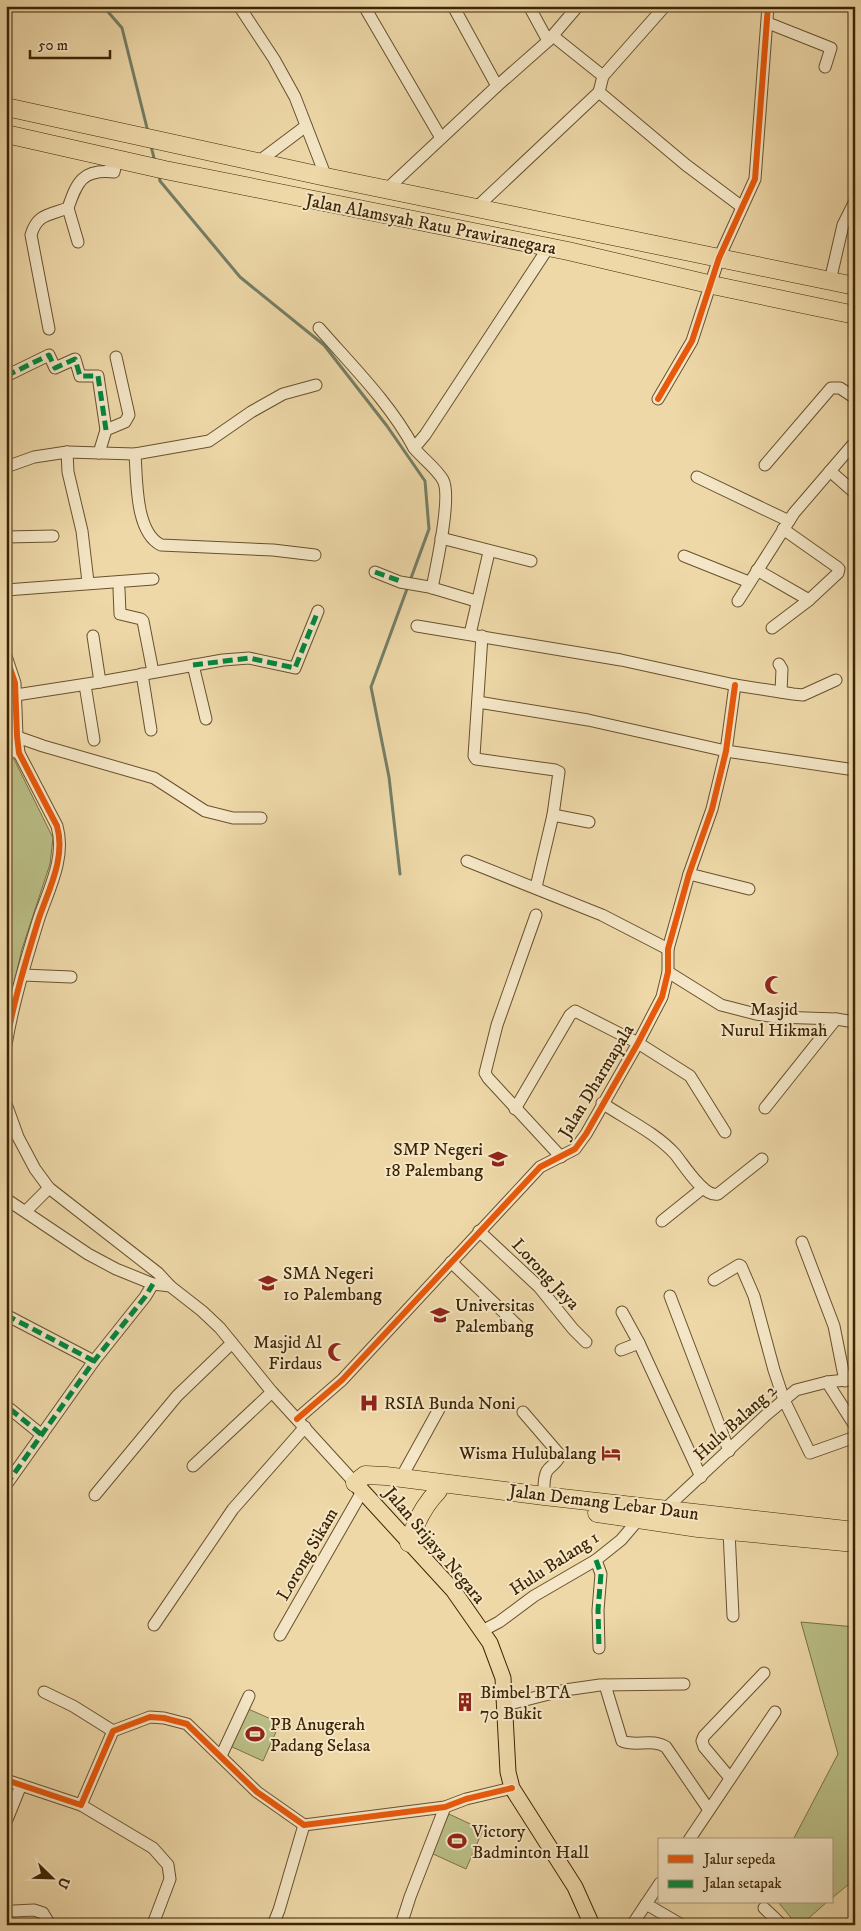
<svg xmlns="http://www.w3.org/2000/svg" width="861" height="1931" viewBox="0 0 861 1931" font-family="'IM FELL DW Pica',serif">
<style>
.green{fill:#babe86;stroke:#7b7145}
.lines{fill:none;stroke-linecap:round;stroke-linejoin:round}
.stream{stroke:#747e66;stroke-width:3}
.minor-casing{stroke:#68512d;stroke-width:13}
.major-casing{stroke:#3c2404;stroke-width:17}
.highway-casing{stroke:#3c2404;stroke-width:19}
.minor{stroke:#f4e6c6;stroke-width:11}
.major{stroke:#eed8a8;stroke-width:15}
.highway{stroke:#eed8a8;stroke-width:18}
.quiet{stroke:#00873e;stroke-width:5;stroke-dasharray:10 5;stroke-linecap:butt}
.cycleway-casing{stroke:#f4e6c6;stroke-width:9}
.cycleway{stroke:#e8590c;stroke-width:6}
.labels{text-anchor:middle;stroke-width:4;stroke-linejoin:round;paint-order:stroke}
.street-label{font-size:18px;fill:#3c2404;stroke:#f4e6c6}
.poi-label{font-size:18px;fill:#3c2404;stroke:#f4e6c6;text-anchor:start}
</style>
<rect width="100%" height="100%" fill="#eed8a8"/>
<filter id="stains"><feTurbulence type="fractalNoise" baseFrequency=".004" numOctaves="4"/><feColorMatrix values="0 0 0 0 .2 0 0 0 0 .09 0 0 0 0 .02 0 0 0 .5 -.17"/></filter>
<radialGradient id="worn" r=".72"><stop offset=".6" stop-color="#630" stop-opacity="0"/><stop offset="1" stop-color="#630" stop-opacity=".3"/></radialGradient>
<g class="green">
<path d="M6,756L14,759L53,838L50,864L22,949L6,1018Z"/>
<path d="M801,1622L855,1627V1879L832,1898V1840H793L838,1754Z"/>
<path d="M246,1708L280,1723L263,1761L230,1746Z"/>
<path d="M449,1814L483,1830L466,1869L431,1853Z"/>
<path d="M778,1902H827L801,1925H797Z"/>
</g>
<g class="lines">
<g class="stream">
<path d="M103,6L122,28L148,132"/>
<path d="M151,146L155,162"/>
<path d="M159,175L160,181L240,277L324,345L387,426L425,481L429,529L371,687L389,777L400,874"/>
</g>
<g class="minor-casing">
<g id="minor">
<path d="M239,6L274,59L295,97L326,177"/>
<path d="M364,6L441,138"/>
<path d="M453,6L497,86"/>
<path d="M529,6L548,41"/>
<path d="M768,23L831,48L825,67"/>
<path d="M553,36L603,76L599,92L686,165L742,207"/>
<path d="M603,76L665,6"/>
<path d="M258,162L306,126"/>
<path d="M387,189L497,86L548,41L578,6"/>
<path d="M477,207L599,92"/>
<path d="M68,208L78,242"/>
<path d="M830,281L843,225L855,201"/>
<path d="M319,328C352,366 390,403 414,448"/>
<path d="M49,329L31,235C37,214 49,215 68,208C77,182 82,169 114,172L117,159"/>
<path d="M6,376L49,355L55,368L75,359L80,376H98L106,430"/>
<path d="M658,399L692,341L719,258L755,179L768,6"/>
<path d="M99,453L106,430L125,422L129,415L116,357"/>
<path d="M135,454C137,480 135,532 161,545L273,550L315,555"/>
<path d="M765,465L831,388H840L855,398"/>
<path d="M6,467L34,457L67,452"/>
<path d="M830,471L855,493"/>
<path d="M697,477L789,521"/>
<path d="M6,537L53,536"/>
<path d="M441,538L531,561"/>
<path d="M684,556L749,582"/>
<path d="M757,570L809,600L838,573L839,569L837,567L783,529"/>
<path d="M375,572L400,582L429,587L476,601"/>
<path d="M88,582L82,531L68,472L67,452L135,454L209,441L251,412L283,394L316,385"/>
<path d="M432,588C436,568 452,496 443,480C436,468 423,459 414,448L425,435L548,248"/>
<path d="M119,589L120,614L141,619L143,621L153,672"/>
<path d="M6,590L153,579"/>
<path d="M738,601L794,513L855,442"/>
<path d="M417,626L621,660L735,685L793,694L803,695L836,680"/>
<path d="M772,628L809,600"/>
<path d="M470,634L489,552"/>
<path d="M93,636L100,682"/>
<path d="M482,636L474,756L476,759L555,770L559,772L553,815L536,887"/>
<path d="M6,656L15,683L17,736L19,753L57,826C66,857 49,889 39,918C26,960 13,1003 6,1045"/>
<path d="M779,664L782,669L781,692"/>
<path d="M193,665L206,719"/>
<path d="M142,674L151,730"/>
<path d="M85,685L94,740"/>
<path d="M16,695L100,682L223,660L249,658L295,668L318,611"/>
<path d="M478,702L588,720L726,751L855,770"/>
<path d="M6,733L43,746L154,778L205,811L233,818H261"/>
<path d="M6,748L19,753"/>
<path d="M553,815L589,822"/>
<path d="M467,861L602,915L668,949"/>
<path d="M689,874L749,889"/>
<path d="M536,915L497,1025L485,1073L488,1078L561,1157"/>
<path d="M668,972L721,1005L756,1014L777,1017L836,1019L855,1022"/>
<path d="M23,975L71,977"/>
<path d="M602,1103C626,1119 656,1133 675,1154C684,1165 704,1198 718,1194L762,1159"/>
<path d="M6,1104L18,1137L35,1169L49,1188L158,1273L170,1286"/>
<path d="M765,1108L836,1019"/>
<path d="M515,1109L570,1015L575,1011L638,1043L690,1076L725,1132"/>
<path d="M6,1199L88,1254L116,1269L153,1284L170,1286L202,1311L220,1328L272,1392L355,1483"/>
<path d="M26,1211L49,1188"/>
<path d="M662,1221L703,1188"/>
<path d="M479,1231L539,1287L573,1329L586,1342"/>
<path d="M802,1242L834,1326L845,1381"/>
<path d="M451,1262L518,1326"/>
<path d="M714,1280L739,1265L741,1266L754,1296L774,1370L784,1400L810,1453L855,1437"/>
<path d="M670,1296L729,1451"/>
<path d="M622,1312L639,1343L701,1477"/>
<path d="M6,1315L94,1361"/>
<path d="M621,1350L639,1343"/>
<path d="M827,1382L855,1426"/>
<path d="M10,1409L42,1435"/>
<path d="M523,1412L560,1455C558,1463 551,1465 547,1471C543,1478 544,1489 544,1496"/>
<path d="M297,1419L342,1380L540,1167L575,1149L586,1134L638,1043L662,997L668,972V949L689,874L712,809L726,751L735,685"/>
<path d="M193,1466L272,1392"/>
<path d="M401,1478L439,1409"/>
<path d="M6,1485L94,1361L145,1297L153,1284"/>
<path d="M95,1495L177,1396L232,1343"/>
<path d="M662,1512L766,1415L796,1390L827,1382L855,1379"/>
<path d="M729,1531L733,1616"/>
<path d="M596,1560L601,1574L598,1610L599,1648"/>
<path d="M154,1625L233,1509L305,1427"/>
<path d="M482,1631L499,1622L534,1596L596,1560L621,1540L639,1519"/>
<path d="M280,1635L363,1490"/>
<path d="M605,1685L622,1741C636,1747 652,1738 666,1747L709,1810"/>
<path d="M44,1692L73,1706L113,1731"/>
<path d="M505,1705L565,1690L600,1685L684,1684"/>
<path d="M221,1756L249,1696"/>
<path d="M730,1778L704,1747L702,1741L704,1736L764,1673"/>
<path d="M6,1780L81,1805L113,1731L150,1717L164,1718L187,1724L257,1792L304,1825L445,1807L466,1799L512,1788"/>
<path d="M81,1805L153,1848L168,1865L170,1879L153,1924"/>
<path d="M6,1822L21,1785"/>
<path d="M689,1840L775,1712"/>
<path d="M646,1904L682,1925"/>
<path d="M764,1908L782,1925"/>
<path d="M14,1911L34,1910L43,1913L50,1925"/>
<path d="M273,1925L279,1910L304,1825"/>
<path d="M401,1925L410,1897L445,1807"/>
<path d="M632,1925L660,1883"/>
</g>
</g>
<g class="major-casing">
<path id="major" d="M355,1483L453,1590L490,1643L503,1678L508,1772L512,1788L575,1887L592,1925"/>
</g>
<g class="highway-casing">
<g id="highway">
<path d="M6,107L326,177L855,286"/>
<path d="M6,134L165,170L568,251L717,286L855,315"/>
<path d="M355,1483L365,1475L386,1476L544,1496L855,1531"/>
<path d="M597,1513L698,1528L855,1543"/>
<path d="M409,1543C415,1523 423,1506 438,1491"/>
</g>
</g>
<use href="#minor" class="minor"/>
<use href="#major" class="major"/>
<use href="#highway" class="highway"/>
<g class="quiet">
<path d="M6,376L49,355L55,368L75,359L80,376H98L106,430"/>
<path d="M375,572L403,582"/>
<path d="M193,665L249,658L295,668L318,611"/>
<path d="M6,1315L94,1361"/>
<path d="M10,1409L42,1435"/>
<path d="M6,1485L94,1361L145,1297L153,1284"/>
<path d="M596,1560L601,1574L598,1610L599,1648"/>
</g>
<g class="cycleway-casing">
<g id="cycleway">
<path d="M658,399L692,341L719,258L755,179L768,6"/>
<path d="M6,656L15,683L17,736L19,753L57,826C66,857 49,889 39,918C26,960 13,1003 6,1045"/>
<path d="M297,1419L342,1380L540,1167L575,1149L586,1134L638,1043L662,997L668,972V949L689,874L712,809L726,751L735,685"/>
<path d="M6,1780L81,1805L113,1731L150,1717L164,1718L187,1724L257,1792L304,1825L445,1807L466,1799L512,1788"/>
</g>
</g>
<use href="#cycleway" class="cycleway"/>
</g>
<defs>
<g id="mosque-bare" transform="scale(1.5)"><path d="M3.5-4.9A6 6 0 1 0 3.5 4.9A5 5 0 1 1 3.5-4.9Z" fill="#8f2418" stroke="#f4e6c6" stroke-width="2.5" paint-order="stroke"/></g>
<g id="school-bare" transform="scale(1.5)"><path d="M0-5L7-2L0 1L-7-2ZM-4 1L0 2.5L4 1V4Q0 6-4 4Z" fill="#8f2418" stroke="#f4e6c6" stroke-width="2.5" paint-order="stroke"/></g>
<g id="university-bare" transform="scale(1.5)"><path d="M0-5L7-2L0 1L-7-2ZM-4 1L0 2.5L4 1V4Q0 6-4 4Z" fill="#8f2418" stroke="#f4e6c6" stroke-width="2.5" paint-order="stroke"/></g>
<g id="hospital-bare" transform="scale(1.5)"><path d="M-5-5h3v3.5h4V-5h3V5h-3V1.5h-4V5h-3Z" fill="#8f2418" stroke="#f4e6c6" stroke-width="2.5" paint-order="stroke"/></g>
<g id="hotel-bare" transform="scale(1.5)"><path d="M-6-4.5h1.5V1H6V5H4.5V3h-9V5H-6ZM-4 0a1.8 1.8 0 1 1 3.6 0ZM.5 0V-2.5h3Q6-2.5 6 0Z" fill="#8f2418" stroke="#f4e6c6" stroke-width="2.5" paint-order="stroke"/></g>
<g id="building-bare" transform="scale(1.5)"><path d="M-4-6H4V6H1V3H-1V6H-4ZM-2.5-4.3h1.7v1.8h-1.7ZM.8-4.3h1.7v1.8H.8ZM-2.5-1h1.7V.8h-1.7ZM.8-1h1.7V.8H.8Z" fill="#8f2418" stroke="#f4e6c6" stroke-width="2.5" paint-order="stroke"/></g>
<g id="stadium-bare" transform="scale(1.5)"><path d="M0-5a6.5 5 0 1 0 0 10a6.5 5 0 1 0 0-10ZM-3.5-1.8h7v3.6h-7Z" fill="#8f2418" stroke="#f4e6c6" stroke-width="2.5" paint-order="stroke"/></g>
</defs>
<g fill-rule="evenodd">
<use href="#mosque-bare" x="774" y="985"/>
<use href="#school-bare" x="498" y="1159"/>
<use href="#school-bare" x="268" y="1283"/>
<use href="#university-bare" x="440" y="1315"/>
<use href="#mosque-bare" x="337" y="1352"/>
<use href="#hospital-bare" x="369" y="1403"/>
<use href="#hotel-bare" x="611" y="1453"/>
<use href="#building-bare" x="465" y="1702"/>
<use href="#stadium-bare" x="255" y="1734"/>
<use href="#stadium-bare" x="457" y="1841"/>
</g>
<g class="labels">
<g class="street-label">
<text transform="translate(431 224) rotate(11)" y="6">Jalan Alamsyah Ratu Prawiranegara</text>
<text transform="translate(596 1081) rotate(-59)" y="6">Jalan Dharmapala</text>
<text transform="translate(546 1274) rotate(47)" y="6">Lorong Jaya</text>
<text transform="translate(735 1422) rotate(-42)" y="6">Hulu Balang 2</text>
<text transform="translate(604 1502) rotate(7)" y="6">Jalan Demang Lebar Daun</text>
<text transform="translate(435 1545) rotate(50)" y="6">Jalan Srijaya Negara</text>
<text transform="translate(307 1554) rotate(-60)" y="6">Lorong Sikam</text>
<text transform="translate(554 1563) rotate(-33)" y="6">Hulu Balang 1</text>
</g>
<g class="poi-label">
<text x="774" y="1015" text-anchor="middle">Masjid<tspan x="774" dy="21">Nurul Hikmah</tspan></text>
<text x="483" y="1155" text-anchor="end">SMP Negeri<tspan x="483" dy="21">18 Palembang</tspan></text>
<text x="283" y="1279">SMA Negeri<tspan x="283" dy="21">10 Palembang</tspan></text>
<text x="455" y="1311">Universitas<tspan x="455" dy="21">Palembang</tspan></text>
<text x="322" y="1348" text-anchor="end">Masjid Al<tspan x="322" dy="21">Firdaus</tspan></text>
<text x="384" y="1409">RSIA Bunda Noni</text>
<text x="596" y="1459" text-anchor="end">Wisma Hulubalang</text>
<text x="480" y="1698">Bimbel BTA<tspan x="480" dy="21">70 Bukit</tspan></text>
<text x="270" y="1730">PB Anugerah<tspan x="270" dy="21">Padang Selasa</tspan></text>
<text x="472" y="1837">Victory<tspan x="472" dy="21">Badminton Hall</tspan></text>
</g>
</g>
<rect width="861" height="1931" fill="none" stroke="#eed8a8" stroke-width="25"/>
<rect x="8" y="8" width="846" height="1916" fill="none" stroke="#3c2404" stroke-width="2.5"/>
<rect x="12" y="12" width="836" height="1906" fill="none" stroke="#3c2404"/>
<rect x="658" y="1838" width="175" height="65" fill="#f4e6c6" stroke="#aa9878"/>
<rect x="668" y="1855" width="25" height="8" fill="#e8590c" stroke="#aa9878"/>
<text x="704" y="1864" font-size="15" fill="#3c2404">Jalur sepeda</text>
<rect x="668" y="1880" width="25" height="8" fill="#00873e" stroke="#aa9878"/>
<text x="704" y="1888" font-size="15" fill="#3c2404">Jalan setapak</text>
<g transform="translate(52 1878) rotate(113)" stroke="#f4e6c6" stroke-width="4" paint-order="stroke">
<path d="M0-4L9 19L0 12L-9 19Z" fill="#3c2404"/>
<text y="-8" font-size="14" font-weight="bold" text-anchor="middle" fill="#3c2404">U</text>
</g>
<path d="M30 50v8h80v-8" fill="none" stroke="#3c2404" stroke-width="2.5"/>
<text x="38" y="50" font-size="15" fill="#3c2404" stroke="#f4e6c6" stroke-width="4" paint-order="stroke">50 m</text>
<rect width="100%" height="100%" filter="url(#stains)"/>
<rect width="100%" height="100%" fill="url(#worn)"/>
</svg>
